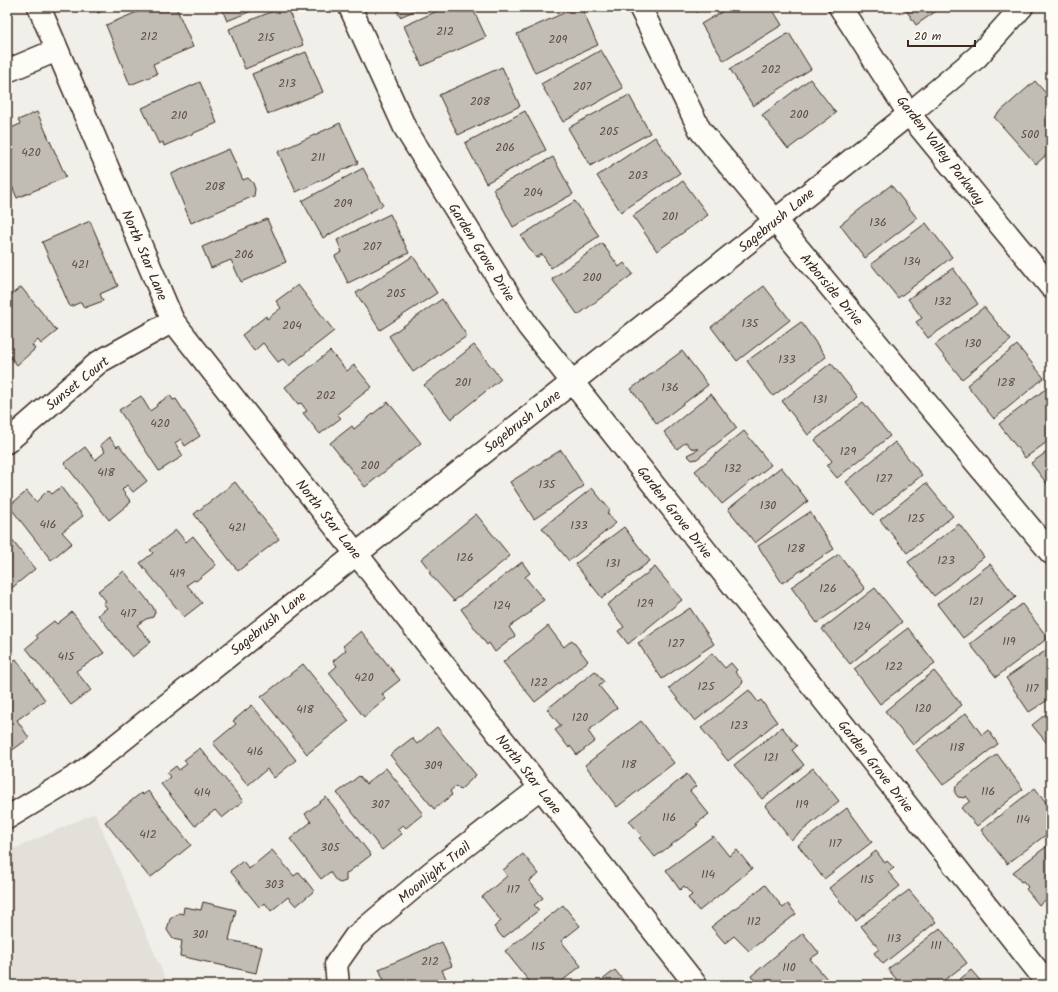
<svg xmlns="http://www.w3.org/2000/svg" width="1058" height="992" viewBox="0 0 1058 992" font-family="Kalam,sans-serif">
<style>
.built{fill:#e3e0da}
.building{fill:#c1bcb4;stroke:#3b2a1e}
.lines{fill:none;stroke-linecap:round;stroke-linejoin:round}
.street-casing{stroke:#3b2a1e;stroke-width:25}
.secondary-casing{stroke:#3b2a1e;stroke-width:25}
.street{stroke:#fdfcf7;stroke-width:22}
.secondary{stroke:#fdfcf7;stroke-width:22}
.labels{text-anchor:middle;stroke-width:3;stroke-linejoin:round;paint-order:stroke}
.number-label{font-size:12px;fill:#5c4e44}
.street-label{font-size:14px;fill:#3b2a1e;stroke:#fdfcf7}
</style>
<rect width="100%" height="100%" fill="#f1efea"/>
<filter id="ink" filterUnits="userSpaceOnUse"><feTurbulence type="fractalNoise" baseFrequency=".025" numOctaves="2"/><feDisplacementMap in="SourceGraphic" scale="8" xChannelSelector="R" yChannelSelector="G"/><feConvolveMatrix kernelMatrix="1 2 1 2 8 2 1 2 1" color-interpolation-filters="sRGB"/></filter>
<g filter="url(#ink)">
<path class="built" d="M95,813L168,985H7V852Z"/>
<g class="building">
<path d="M95,7H110L98,13Z"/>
<path d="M149,7H176L193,47L153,64L157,74L130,85L106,25Z"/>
<path d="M221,7H261L227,21Z"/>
<path d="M283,7H287L303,45L245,69L229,29Z"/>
<path d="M395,7H423L400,17Z"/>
<path d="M446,7H472L486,37L422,66L404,26Z"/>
<path d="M577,7H581L598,45L535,73L517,34Z"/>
<path d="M694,7H706L696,12Z"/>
<path d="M730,7H771L782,25L724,61L701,24Z"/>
<path d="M904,7H942L916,25Z"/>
<path d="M789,33L811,69L753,106L730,69Z"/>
<path d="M601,50L623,88L563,122L541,84Z"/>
<path d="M306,52L323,92L268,114L252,74Z"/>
<path d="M1051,58V68L1046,64Z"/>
<path d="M502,67L520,106L458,135L439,95Z"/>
<path d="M810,79L836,113L788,149L762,115Z"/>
<path d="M1035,81L1051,99V151L1036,164L994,117Z"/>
<path d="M200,82L217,123L164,146L163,142L159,144L142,108Z"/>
<path d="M629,95L650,133L590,166L568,128Z"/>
<path d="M525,111L546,150L486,183L465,143Z"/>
<path d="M37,112L66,177L17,198L7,174V130L20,124L18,120Z"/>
<path d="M340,123L358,163L296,192L278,152Z"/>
<path d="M655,137L680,173L621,212L597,176Z"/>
<path d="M229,149L243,180L248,178L253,183L255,189L254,196L191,223L171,174Z"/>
<path d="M553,157L573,194L513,227L493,189Z"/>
<path d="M363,168L383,205L323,238L302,201Z"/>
<path d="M683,181L708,215L657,251L633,216Z"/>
<path d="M891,185L917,218L865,258L840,225Z"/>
<path d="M575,201L599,236L551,268L542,254L536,258L521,236Z"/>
<path d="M390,214L409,253L348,283L335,256L342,252L337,240Z"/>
<path d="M267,219L286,262L241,282L231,260L211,268L202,247Z"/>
<path d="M90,221L118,286L100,294L103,301L84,308L81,302L70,307L42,242Z"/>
<path d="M926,223L952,257L898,298L871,264Z"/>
<path d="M602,243L619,267L624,263L633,274L578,315L552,279Z"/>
<path d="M413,256L437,293L380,330L356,293Z"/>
<path d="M953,268L978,304L928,338L916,322L922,318L908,299Z"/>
<path d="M298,285L334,331L289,366L283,359L278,362L263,343L254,351L242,335L266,316L267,319L281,308L276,301Z"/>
<path d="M764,286L790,320L737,361L711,327Z"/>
<path d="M21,287L57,331L41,344L38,340L32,345L35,349L17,365L7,353V298Z"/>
<path d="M442,299L467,336L413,372L389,336Z"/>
<path d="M984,307L1011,340L962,379L935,345Z"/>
<path d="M801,322L826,357L773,396L747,361Z"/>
<path d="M474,345L501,379L451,419L424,385Z"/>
<path d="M1017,345L1044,378L994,419L967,385Z"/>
<path d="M330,351L347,371L354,365L372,387L337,414L341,418L320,434L303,413L307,411L301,403L298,404L285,387Z"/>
<path d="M682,351L708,385L657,424L631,389Z"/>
<path d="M831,363L858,397L808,435L782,401Z"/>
<path d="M1051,385V439L1025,458L999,424Z"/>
<path d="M711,394L737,428L697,459L692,460L687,455L699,449L691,448L686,442L677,449L664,432Z"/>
<path d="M170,395L173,400L176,399L200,436L185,446L181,439L175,443L183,456L159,471L119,410L141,396L150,411L157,406L156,405Z"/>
<path d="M388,402L421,443L365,487L330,443L352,426L354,429Z"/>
<path d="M863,402L890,436L837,478L827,466L832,461L815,440Z"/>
<path d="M744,431L771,465L722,504L695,471Z"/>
<path d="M109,437L117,447L119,445L147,481L133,492L127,485L122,490L131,502L109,520L64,463L85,447L95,460L105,452L100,445Z"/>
<path d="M895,442L922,475L873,515L846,482Z"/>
<path d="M1051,449V489L1031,463Z"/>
<path d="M561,450L584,486L534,519L510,482Z"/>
<path d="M781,467L808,501L755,543L728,509Z"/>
<path d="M235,482L279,539L238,571L194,514Z"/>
<path d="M926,483L953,516L907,553L880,520Z"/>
<path d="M61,487L83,516L62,532L72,543L51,560L9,506L27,491L36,502L48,490L52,494Z"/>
<path d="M592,488L610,510L607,513L616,523L569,561L542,528Z"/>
<path d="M810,512L834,549L782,583L758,546Z"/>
<path d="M476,514L510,556L454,601L429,573L431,572L421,559Z"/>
<path d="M959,524L984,557L934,596L908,562Z"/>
<path d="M624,527L650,561L602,598L575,564Z"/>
<path d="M176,530L186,542L193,536L216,565L196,581L194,580L187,585L202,603L184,617L140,563L153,553L150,550Z"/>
<path d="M7,534L35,569L8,591L11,595L7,602Z"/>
<path d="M839,554L865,589L817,623L791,587Z"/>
<path d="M522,562L530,573L525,577L544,600L530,610L531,612L509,627L515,636L495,652L489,643L487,645L461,609Z"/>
<path d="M990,564L1016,597L963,638L937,604Z"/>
<path d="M655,567L682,600L628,644L618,631L624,627L607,605Z"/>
<path d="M124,571L153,607L155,612L153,617L146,619L137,625L151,642L132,657L98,615L107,608L103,603L106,601L98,591Z"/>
<path d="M875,588L902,622L850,664L822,629Z"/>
<path d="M1022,604L1048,638L996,677L970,644Z"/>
<path d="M690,608L714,644L662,679L638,643Z"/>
<path d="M72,612L104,653L76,671L91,690L71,705L26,648L38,638L36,635L54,621L57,624Z"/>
<path d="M548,626L564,647L572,640L588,661L535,702L503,662Z"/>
<path d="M908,628L935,663L880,704L854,669Z"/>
<path d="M361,631L400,680L382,694L386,699L364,717L329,673L337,666L333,661L346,650L343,646Z"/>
<path d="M1051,647V698L1029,712L1006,678Z"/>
<path d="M712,653L725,668L731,663L737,670L735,672L743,681L742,684L695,721L669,688Z"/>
<path d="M16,659L45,700L17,720L29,738L10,752L7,749V665Z"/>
<path d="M303,664L349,721L307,754L261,697Z"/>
<path d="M595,671L604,682L599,686L617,708L588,731L595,741L577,755L570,746L569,748L555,730L561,726L547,709Z"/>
<path d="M934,671L962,705L913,745L885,711Z"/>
<path d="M749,690L758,702L761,700L777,722L728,761L701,728Z"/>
<path d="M252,705L296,760L274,778L267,769L248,785L213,743L236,724L233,721Z"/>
<path d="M1051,710V748L1032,725Z"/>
<path d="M966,713L982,735L988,730L998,744L943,785L916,750Z"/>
<path d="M641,721L674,763L617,807L585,765Z"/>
<path d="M437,727L476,775L460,790L456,786L450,791L452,795L434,809L390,755L412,738L417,744Z"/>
<path d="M782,727L797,746L792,750L804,765L762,799L734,765Z"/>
<path d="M200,748L243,801L222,818L215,810L195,826L161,784L170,777L167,773L176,766L179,770L187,764L184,760Z"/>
<path d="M997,754L1023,789L977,826L961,808L970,801L966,796L965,798L958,797L955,793L956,786Z"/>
<path d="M386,768L423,814L406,828L403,825L397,829L402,834L382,850L337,793L359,776L366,784Z"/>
<path d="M813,768L839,801L791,840L765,806Z"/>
<path d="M687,774L696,786L690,791L709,814L696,824L698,825L655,857L639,838L642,836L629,821Z"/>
<path d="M1035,788L1051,809V831L1007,864L981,830Z"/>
<path d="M148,791L191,845L150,878L105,822L141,793L143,795Z"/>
<path d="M326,797L371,855L346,874V881L340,883L336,881L330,872L321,879L290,839L311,822L305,814Z"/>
<path d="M847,808L872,842L824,879L798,845Z"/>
<path d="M713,836L729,856L737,850L752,869L699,911L688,898L692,895L684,886L680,890L666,870Z"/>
<path d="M1051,843V896L1039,905L1026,889L1028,887L1023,881L1021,882L1013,872Z"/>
<path d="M272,850L294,876L299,872L314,891L296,906L288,897L271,911L265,903L260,908L230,871L243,861L249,869Z"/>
<path d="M876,851L885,863L887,861L894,868L888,872L900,886L856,921L829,888Z"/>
<path d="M523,854L539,874L529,881L543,898L534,905L539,910L503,938L494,927L501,921L482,897L507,876L503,870Z"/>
<path d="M765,885L783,908L788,904L796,914L749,951L734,936L725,943L711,927Z"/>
<path d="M909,890L936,922L883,964L874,953L879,949L861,926Z"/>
<path d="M203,902L236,910L229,940L262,947L256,973L180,956L182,941L173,939L167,930L170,919L179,913L183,914L184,907L201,910Z"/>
<path d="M563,905L580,926L561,941L581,966L557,985H532L505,951Z"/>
<path d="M1051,907V918L1046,912Z"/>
<path d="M940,928L967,963L938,985H901L888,969Z"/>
<path d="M803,933L819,953L810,959L828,980L821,985H758L751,976Z"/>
<path d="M442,942L452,966L442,970L449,985H386L379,969Z"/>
<path d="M615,970L627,985H596Z"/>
<path d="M971,970L984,985H953Z"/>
</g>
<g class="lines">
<g class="street-casing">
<g id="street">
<path d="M39,7L173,321L696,985"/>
<path d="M350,7L405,128L528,326L1049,985"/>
<path d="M640,7L700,130L1051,553"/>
<path d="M7,71L57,50"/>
<path d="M909,114L977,57L1022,7"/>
<path d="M7,442L99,362L173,321"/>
<path d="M338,985L336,964L355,937L432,872L540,788"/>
</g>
</g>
<g class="secondary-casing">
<g id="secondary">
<path d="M840,7L909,114L1051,287"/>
<path d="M7,818L80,774L909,114"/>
</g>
</g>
<use href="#street" class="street"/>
<use href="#secondary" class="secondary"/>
</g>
</g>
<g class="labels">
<g class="number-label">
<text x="445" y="35">212</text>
<text x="149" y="40">212</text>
<text x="266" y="41">215</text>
<text x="558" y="43">209</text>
<text x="771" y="73">202</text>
<text x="287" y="87">213</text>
<text x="582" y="90">207</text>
<text x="480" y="105">208</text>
<text x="799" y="118">200</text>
<text x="179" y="119">210</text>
<text x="609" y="135">205</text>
<text x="1030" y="138">500</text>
<text x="505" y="151">206</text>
<text x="31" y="156">420</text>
<text x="318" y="161">211</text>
<text x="638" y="179">203</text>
<text x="215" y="190">208</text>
<text x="533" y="196">204</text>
<text x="343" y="207">209</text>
<text x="670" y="220">201</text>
<text x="878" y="226">136</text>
<text x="372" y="250">207</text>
<text x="244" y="258">206</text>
<text x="912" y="265">134</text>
<text x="80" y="268">421</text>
<text x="592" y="281">200</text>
<text x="396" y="297">205</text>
<text x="943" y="305">132</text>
<text x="750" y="327">135</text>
<text x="292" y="329">204</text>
<text x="973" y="347">130</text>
<text x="787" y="363">133</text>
<text x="463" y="386">201</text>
<text x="1006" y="386">128</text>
<text x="670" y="391">136</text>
<text x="326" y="399">202</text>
<text x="820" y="403">131</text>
<text x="160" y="427">420</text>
<text x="848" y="455">129</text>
<text x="370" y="469">200</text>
<text x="733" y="472">132</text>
<text x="106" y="476">418</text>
<text x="884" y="482">127</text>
<text x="547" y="488">135</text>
<text x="768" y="509">130</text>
<text x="916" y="522">125</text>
<text x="48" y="528">416</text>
<text x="579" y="529">133</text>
<text x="237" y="531">421</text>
<text x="796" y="552">128</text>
<text x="465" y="561">126</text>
<text x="946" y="564">123</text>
<text x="613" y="567">131</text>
<text x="177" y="577">419</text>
<text x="828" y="592">126</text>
<text x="976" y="605">121</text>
<text x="645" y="607">129</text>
<text x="502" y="609">124</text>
<text x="128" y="617">417</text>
<text x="862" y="630">124</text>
<text x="1009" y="645">119</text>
<text x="676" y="647">127</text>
<text x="66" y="660">415</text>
<text x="894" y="670">122</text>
<text x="364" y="681">420</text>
<text x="539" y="686">122</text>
<text x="706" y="690">125</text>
<text x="1032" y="692">117</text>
<text x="923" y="712">120</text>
<text x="305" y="713">418</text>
<text x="580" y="721">120</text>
<text x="739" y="729">123</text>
<text x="957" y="751">118</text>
<text x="255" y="755">416</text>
<text x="771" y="761">121</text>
<text x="629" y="768">118</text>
<text x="433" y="769">309</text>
<text x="988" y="795">116</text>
<text x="202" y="796">414</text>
<text x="380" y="808">307</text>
<text x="802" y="808">119</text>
<text x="669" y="821">116</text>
<text x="1023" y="823">114</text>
<text x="148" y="838">412</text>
<text x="835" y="847">117</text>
<text x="330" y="851">305</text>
<text x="708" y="878">114</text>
<text x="867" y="883">115</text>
<text x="274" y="888">303</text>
<text x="513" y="893">117</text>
<text x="754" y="925">112</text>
<text x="200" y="938">301</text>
<text x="894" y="942">113</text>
<text x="936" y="949">111</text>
<text x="538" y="950">115</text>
<text x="430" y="965">212</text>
<text x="789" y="971">110</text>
</g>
<g class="street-label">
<text transform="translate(941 150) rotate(52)" y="5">Garden Valley Parkway</text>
<text transform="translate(776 220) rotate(-39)" y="5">Sagebrush Lane</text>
<text transform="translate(482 252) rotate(58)" y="5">Garden Grove Drive</text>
<text transform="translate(145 255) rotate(67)" y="5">North Star Lane</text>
<text transform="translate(832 289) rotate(50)" y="5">Arborside Drive</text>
<text transform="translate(77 383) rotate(-39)" y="5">Sunset Court</text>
<text transform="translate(522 421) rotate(-38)" y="5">Sagebrush Lane</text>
<text transform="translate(675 512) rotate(52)" y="5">Garden Grove Drive</text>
<text transform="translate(329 519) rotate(52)" y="5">North Star Lane</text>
<text transform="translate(268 623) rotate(-39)" y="5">Sagebrush Lane</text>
<text transform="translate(876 766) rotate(52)" y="5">Garden Grove Drive</text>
<text transform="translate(529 774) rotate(52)" y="5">North Star Lane</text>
<text transform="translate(434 872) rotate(-39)" y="5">Moonlight Trail</text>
</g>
</g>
<rect width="1058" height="992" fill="none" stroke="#fdfcf7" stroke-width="24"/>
<rect x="12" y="12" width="1034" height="968" fill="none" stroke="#3b2a1e" stroke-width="1.5" filter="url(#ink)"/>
<path d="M908 40v6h67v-6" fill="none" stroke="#3b2a1e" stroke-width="2"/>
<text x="914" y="40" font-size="12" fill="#3b2a1e" stroke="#fdfcf7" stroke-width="3" paint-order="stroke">20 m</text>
</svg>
